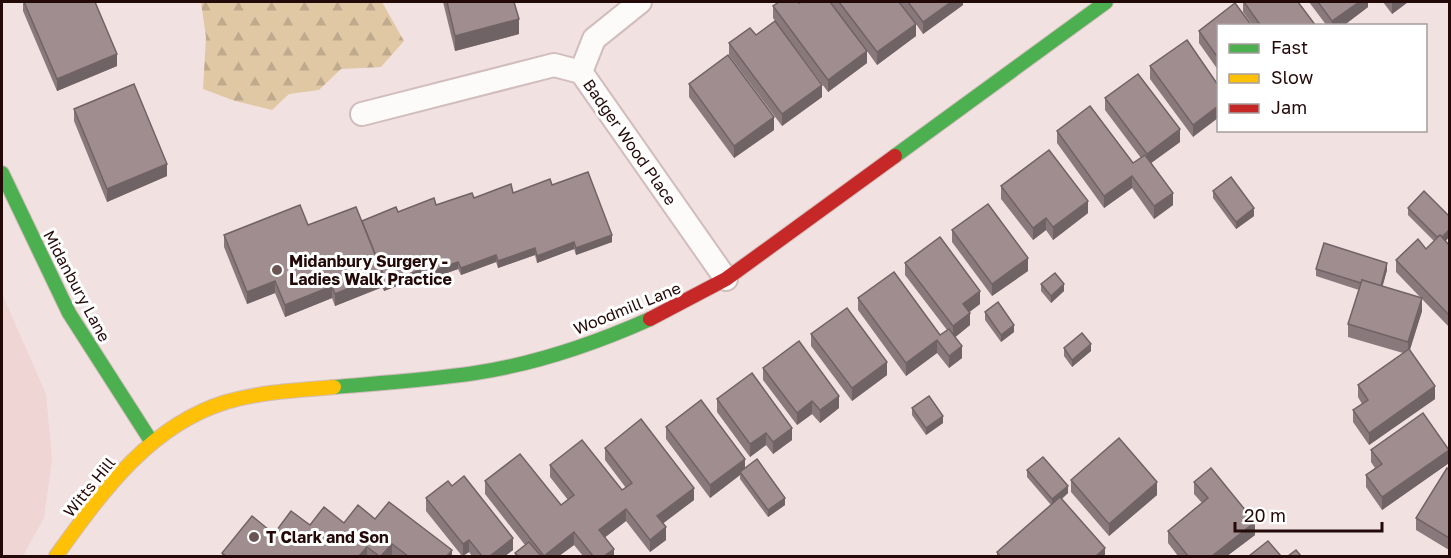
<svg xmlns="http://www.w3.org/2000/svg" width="1451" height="558" viewBox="0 0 1451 558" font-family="'Golos Text',sans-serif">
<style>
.built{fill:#efd5d3}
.forest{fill:url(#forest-firs)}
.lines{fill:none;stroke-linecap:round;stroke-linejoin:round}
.lane-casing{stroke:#d1bdbb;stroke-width:26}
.fast-casing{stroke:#d1bdbb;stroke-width:16}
.slow-casing{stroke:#d1bdbb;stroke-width:16}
.jam-casing{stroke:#d1bdbb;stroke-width:16}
.lane{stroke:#fdfafa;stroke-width:22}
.fast{stroke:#4caf50;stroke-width:14}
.slow{stroke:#ffc107;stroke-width:14}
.jam{stroke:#c62828;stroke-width:14}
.wall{fill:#8a797c}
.shaded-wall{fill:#706365}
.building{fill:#a08d90;stroke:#706365;stroke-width:1.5}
.poi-dot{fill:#6b5554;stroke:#fff;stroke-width:2}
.labels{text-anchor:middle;stroke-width:6;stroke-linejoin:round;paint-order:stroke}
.street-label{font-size:16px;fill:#230a09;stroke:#fff}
.poi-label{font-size:16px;font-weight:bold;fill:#230a09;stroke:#fff;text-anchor:start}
</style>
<defs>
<pattern id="forest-firs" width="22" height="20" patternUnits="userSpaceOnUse" patternTransform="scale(1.5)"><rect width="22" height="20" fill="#e0c8a5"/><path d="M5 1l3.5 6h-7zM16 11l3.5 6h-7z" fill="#c0aa8d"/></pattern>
</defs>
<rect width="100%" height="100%" fill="#f1e1e0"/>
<path class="built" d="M2,294L46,394L52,459L44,518L23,556H2Z"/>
<path class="forest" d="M201,2H382L404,41L381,67L341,69L319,90L289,94L272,110L235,101L203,89L206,37Z"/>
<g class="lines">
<g class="lane-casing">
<g id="lane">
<path d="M581,72L594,39L640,2"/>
<path d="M362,114L554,65L581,72L726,279"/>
</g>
</g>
<g class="fast-casing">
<g id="fast">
<path d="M895,156L1106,2"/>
<path d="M2,173L69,313L151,441"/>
<path d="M334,387C381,383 428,380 475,373C535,364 594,344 650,319"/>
</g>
</g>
<g class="slow-casing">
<path id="slow" d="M56,556C101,494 148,426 226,402C261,392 297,390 334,387"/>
</g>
<g class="jam-casing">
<path id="jam" d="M650,319L726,279L895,156"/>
</g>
<use href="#lane" class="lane"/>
<use href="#fast" class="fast"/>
<use href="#slow" class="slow"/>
<use href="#jam" class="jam"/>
</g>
<g class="wall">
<path d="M23,2H95L117,66L57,91L23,11Z"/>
<path d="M443,2H514L519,34L455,51Z"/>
<path d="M801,2H963V5L923,34L916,24V36L877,65L867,51V63L828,92L773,18V6L799,3Z"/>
<path d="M1243,2H1298L1316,26H1253L1243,12Z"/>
<path d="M1309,2H1368V7L1343,26H1327Z"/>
<path d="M1383,2H1408L1392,14Z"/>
<path d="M1218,26V70L1199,43V31Z"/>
<path d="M756,35L822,97L782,126L729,55V43Z"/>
<path d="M1150,66L1218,85L1193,137L1150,79Z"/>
<path d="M689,84L774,130L734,158L689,97Z"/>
<path d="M1105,98L1180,142L1151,163L1173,205L1154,219L1132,188L1104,208L1057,143V131L1133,163L1141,158L1105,110Z"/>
<path d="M74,109L167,176L107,202L74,121Z"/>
<path d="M552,185L612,242L576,255L574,249L537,263L535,255L498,268L496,262L461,275L458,269L422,282L420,277L384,291L382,287L335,306L332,298L285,317L275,293L247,304L224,247V235L362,221L398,212L474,198L513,193Z"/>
<path d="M1001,186L1088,213L1053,240L1046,230L1033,240L1001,199Z"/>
<path d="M1213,191L1254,216L1236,229L1213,198Z"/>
<path d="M1408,208L1449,237L1446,241L1449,245V327L1422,299V311L1410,350L1435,399L1369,445L1353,422V410L1362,404L1358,397V385L1403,353L1348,337V324L1359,290L1316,276V269L1387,270L1382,286L1421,298L1396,272V260L1426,249L1434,241L1408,215Z"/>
<path d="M952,230L1028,271L992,296L952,242Z"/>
<path d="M905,263L980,304L969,312L970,325L955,337L962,358L949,368L937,353L906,376L858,310V298L940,335L947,330L905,275Z"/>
<path d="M1041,284L1064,291L1051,303L1041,291Z"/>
<path d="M985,312L1014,332L1001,342L985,320Z"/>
<path d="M811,334L887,375L852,401L811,346Z"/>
<path d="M1064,348L1091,351L1072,367L1064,356Z"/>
<path d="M763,368L839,408L820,423L812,414L797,425L763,380Z"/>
<path d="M717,399L792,440L773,454L766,445L750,457L717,412Z"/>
<path d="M912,408L943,423L926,435L912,415Z"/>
<path d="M666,427L745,468L785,505L768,517L740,479V475L710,498L666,439Z"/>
<path d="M605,448L694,500L663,523L666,540L650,552L626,521L605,537L614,556H583L574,545L559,556H515V553L525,545L485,494V481L561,505L568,500L550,477V465L622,490L626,488L605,460Z"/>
<path d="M1371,450L1449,463L1382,510L1366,487V475L1375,468L1371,462Z"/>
<path d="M1027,470L1068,493L1062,499L1105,556H997V552L1051,505L1027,477Z"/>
<path d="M1449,470V550L1416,530V518Z"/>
<path d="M1071,480L1157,495L1109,536L1071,492Z"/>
<path d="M1194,482L1255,535L1227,556H1178L1168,543V531L1202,503L1194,494Z"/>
<path d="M452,486L513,550L505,556H472L469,552L462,556L426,511V498Z"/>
<path d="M375,519L452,556H222V553L274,534L310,525Z"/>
</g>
<g class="shaded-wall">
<path d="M951,2H963V5L923,34V22Z"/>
<path d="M1359,2H1368V7L1343,26H1332V21Z"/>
<path d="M1392,2H1408L1392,14Z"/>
<path d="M519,19V34L455,51V36Z"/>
<path d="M916,24V36L877,65V52Z"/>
<path d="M867,51V63L828,92V80Z"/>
<path d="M117,54V66L57,91V79Z"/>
<path d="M822,85V97L782,126V114Z"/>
<path d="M1218,106V118L1193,137V125Z"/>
<path d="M774,117V130L734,158V146Z"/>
<path d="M1180,129V142L1147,166V154Z"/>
<path d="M167,164V176L107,202V189Z"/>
<path d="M1132,176V188L1104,208V196Z"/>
<path d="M1173,193V205L1154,219V206Z"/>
<path d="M1088,201V213L1053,240V227Z"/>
<path d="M1254,208V216L1236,229V222Z"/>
<path d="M1046,218V230L1033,240V228Z"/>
<path d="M1449,230V237L1440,247V240Z"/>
<path d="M612,235V242L576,255V248Z"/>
<path d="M574,242V249L537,263V256Z"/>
<path d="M535,248V255L498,268V261Z"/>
<path d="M496,255V262L461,275V268Z"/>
<path d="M1028,258V271L992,296V284Z"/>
<path d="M458,262V269L422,282V275Z"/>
<path d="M1387,263V270L1380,296V289Z"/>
<path d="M420,270V277L384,291V284Z"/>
<path d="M383,274V287L335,306V294Z"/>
<path d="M275,281V293L247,304V292Z"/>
<path d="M1064,284V291L1051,303V296Z"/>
<path d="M332,286V298L285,317V305Z"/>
<path d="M980,291V304L963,317V304Z"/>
<path d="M1422,298V311L1408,355V342Z"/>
<path d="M970,313V325L953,339V326Z"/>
<path d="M1014,325V332L1001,342V335Z"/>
<path d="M937,340V353L906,376V363Z"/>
<path d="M1091,344V351L1072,367V360Z"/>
<path d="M962,346V358L949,368V356Z"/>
<path d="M887,362V375L852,401V388Z"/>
<path d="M1435,386V399L1369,445V433Z"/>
<path d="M839,396V408L820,423V410Z"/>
<path d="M812,401V414L797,425V413Z"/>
<path d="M943,416V423L926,435V428Z"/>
<path d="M792,428V440L773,454V442Z"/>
<path d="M766,433V445L750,457V444Z"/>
<path d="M1449,450V463L1382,510V497Z"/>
<path d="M745,459V471L740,472V475L710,498V485Z"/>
<path d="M1157,482V495L1109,536V524Z"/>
<path d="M1068,486V493L1052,506V499Z"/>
<path d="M694,488V500L657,528V516Z"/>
<path d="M785,498V505L768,517V510Z"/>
<path d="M626,509V521L599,542V530Z"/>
<path d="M1255,522V535L1227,556H1212Z"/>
<path d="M666,527V540L650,552V540Z"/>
<path d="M574,532V545L559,556H544Z"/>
<path d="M513,538V550L505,556H490Z"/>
<path d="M469,540V552L463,556V544Z"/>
<path d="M392,544V556H381Z"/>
<path d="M367,547V556H359Z"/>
<path d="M1105,548V556H1096Z"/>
<path d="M614,549V556H604Z"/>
<path d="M452,550V556H447Z"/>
</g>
<g class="building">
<path d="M24,2H95L117,54L57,79Z"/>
<path d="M447,2H514L519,19L455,36Z"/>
<path d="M779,2H798L799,3L801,2H830L867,51L828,80L773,6Z"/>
<path d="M839,2H899L916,24L877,52Z"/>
<path d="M908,2H951L923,22Z"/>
<path d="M1244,2H1298L1316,26H1261Z"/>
<path d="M1318,2H1359L1332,21Z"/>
<path d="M1235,3L1252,26H1218V58L1199,31Z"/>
<path d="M775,21L822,85L782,114L729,43L750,28L756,35Z"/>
<path d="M1187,40L1218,85V106L1193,125L1150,66Z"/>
<path d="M728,55L774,117L734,146L689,84Z"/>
<path d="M1138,74L1180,129L1147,154L1105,98Z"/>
<path d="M134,84L167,164L107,189L74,109Z"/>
<path d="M1090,106L1133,163L1145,155L1173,193L1154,206L1132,176L1104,196L1057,131Z"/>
<path d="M1049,150L1088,201L1053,227L1046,218L1033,228L1001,186Z"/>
<path d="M588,172L612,235L576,248L574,242L537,256L535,248L498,261L496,255L461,268L458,262L422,275L420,270L384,284L383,280V274L362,221L396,207L398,212L434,198L436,205L472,193L474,198L511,184L513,193L550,179L552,185Z"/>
<path d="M1231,177L1254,208L1236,222L1213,191Z"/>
<path d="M1424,191L1449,216V230L1442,237L1440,235L1437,237L1408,208Z"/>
<path d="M988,204L1028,258L992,284L952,230Z"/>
<path d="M300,205L308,225L356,207L383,274L335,294L332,286L285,305L275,281L247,292L224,235Z"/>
<path d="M1440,235L1449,245V315L1396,260L1418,239L1426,249Z"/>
<path d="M940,237L980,291L963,304L970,313L953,326L905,263Z"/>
<path d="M1324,243L1387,263L1381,286L1362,280L1361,283L1316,269Z"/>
<path d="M894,272L940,335L949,329L962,346L949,356L937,340L906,363L858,298Z"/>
<path d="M1055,273L1064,284L1051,296L1041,284Z"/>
<path d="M1362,280L1422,298L1408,342L1348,324Z"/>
<path d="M998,302L1014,325L1001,335L985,312Z"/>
<path d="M847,308L887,362L852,388L811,334Z"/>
<path d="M1082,333L1091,344L1072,360L1064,348Z"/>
<path d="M799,341L839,396L820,410L812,401L797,413L763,368Z"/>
<path d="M1409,349L1435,386L1369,433L1353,410L1368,400L1358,385Z"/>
<path d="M752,373L792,428L773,442L766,433L750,444L717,399Z"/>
<path d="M929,396L943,416L926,428L912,408Z"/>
<path d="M701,400L745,459L710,485L666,427Z"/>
<path d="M1423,413L1449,450L1382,497L1366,475L1382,464L1371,450Z"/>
<path d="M641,419L694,488L657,516L666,527L650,540L626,509L599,530L614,549L604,556H593L574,532L544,556L485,481L520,454L561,505L574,495L550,465L582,440L622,490L632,483L605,448Z"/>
<path d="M1119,438L1157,482L1109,524L1071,480Z"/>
<path d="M1043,457L1068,486L1052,499L1027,470Z"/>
<path d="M757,459L785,498L768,510L740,472Z"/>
<path d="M1211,468L1255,522L1212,556H1188L1168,531L1208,498L1194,482Z"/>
<path d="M1447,468L1449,470V538L1416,518Z"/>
<path d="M464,476L513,538L490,556H482L469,540L463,544L426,498L448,481L452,486Z"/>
<path d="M1060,497L1105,548L1096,556H1000L997,552Z"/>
<path d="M389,502L452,550L447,556H408L392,544L381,556H379L367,547L359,556H226L222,553L252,516L274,534L291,511L310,525L324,507L344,523L358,505L375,519Z"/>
<path d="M1268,541L1281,556H1249Z"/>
<path d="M529,542L541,556H518L515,553Z"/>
<path d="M1296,550L1301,556H1288Z"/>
</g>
<g class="poi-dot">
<circle cx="277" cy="270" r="6"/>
<circle cx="254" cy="537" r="6"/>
</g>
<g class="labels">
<g class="street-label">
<text transform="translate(630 142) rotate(55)" y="6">Badger Wood Place</text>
<text transform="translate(77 286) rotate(62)" y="6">Midanbury Lane</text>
<text transform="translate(627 308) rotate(-22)" y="6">Woodmill Lane</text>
<text transform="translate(89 487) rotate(-51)" y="6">Witts Hill</text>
</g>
<g class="poi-label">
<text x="289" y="267">Midanbury Surgery -<tspan x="289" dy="18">Ladies Walk Practice</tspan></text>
<text x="266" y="543">T Clark and Son</text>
</g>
</g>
<rect width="1451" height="558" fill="none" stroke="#230a09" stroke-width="6"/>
<rect x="1217" y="24" width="210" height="108" fill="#ffffff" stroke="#a79d9d" stroke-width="1.5"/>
<rect x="1229" y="44" width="30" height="9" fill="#4caf50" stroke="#a79d9d" stroke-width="1.5"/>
<text x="1271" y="54" font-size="18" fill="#230a09">Fast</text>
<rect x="1229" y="74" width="30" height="9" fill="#ffc107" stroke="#a79d9d" stroke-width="1.5"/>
<text x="1271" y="84" font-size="18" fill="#230a09">Slow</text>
<rect x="1229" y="104" width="30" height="9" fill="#c62828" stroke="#a79d9d" stroke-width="1.5"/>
<text x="1271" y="114" font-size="18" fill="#230a09">Jam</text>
<path d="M1235 522v9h147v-9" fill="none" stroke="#230a09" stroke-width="3"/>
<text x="1244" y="522" font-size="18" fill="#230a09" stroke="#ffffff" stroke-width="4.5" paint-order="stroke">20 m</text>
</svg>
